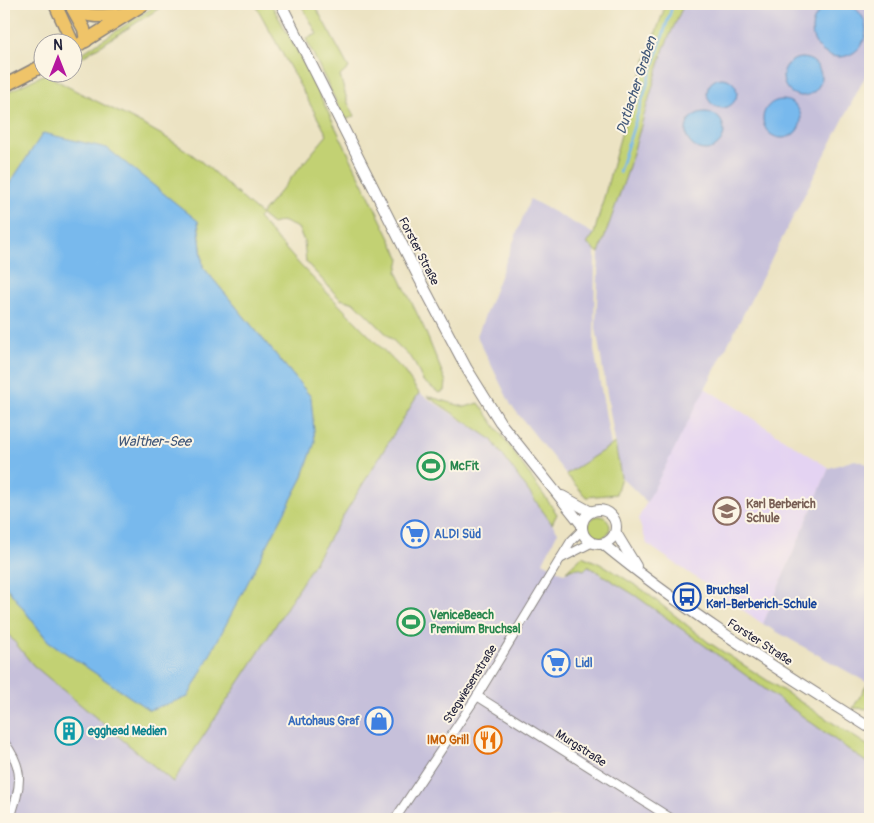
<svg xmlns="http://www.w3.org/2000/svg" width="874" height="823" viewBox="0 0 874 823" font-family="Pangolin,sans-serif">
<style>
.built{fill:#e4d3f2}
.industrial{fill:#c6c0da}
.green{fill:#c2d173;stroke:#727a57}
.water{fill:#78b9ed;stroke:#4d6e94}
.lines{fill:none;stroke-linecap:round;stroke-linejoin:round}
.stream{stroke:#78b9ed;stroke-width:2.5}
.minor-casing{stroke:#87827f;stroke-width:10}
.tertiary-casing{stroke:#87827f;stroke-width:12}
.primary-casing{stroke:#87827f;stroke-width:15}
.minor{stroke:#fff;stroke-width:8}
.tertiary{stroke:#fff;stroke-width:10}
.primary{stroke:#efc469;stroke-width:12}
.labels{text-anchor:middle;stroke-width:4;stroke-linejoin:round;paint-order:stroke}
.street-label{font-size:12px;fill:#22223b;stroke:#fcf5e5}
.leisure-label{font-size:12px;font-weight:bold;fill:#27864d;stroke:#fcf5e5;text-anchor:start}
.education-label{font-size:12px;font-weight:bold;fill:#785e54;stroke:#fcf5e5;text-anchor:start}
.shop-label{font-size:12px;font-weight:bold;fill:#366cbe;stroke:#fcf5e5;text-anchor:start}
.transit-label{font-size:12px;font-weight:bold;fill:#164399;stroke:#fcf5e5;text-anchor:start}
.culture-label{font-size:12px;font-weight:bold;fill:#0d838f;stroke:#fcf5e5;text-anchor:start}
.food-label{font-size:12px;font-weight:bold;fill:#c56008;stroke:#fcf5e5;text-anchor:end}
.water-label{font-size:14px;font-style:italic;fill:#405779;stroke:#fcf5e5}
</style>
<rect width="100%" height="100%" fill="#fcf5e5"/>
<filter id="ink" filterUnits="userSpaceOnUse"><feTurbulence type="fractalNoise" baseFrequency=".02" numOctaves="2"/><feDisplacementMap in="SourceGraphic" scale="10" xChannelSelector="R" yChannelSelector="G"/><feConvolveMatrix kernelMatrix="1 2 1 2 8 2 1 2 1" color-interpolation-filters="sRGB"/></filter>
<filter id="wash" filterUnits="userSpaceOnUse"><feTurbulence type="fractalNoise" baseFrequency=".0096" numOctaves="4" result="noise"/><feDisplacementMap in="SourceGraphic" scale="20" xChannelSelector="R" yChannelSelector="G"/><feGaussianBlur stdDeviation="1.12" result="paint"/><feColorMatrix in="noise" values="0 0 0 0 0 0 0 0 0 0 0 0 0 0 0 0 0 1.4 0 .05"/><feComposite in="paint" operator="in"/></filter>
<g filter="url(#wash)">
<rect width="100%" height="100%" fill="#ece3c3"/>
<path class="built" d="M705,388L829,468L763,624L647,544L638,519Z"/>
<g class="industrial">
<path d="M684,4H870V67L647,502L621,477L596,328L599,253L627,173L664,48Z"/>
<path d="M530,199L594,234L587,244L595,250L594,349L611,446L566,474L511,405L477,336Z"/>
<path d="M419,393L491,439L522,481L558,532L543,562L563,573L588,566L636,596L870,765V819H4V629L33,665L173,781L261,649Z"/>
<path d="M855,460L870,465V680L868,683L763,624L829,468Z"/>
</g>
<g class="green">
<path d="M158,4H166L73,63V59Z"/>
<path d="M255,4H271L305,65L400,259L397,272L424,328L446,382L445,391L439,393L423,381L413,360L355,303L340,299L306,262L304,241L298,228L282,221L272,224L261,215L258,218L300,265L403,370L419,393L261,649L173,782L33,665L4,629V584L48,641L311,397L203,267L198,221L43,134L4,192V94L47,73H55L49,76C91,101 137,118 178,145C209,164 233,192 261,214L327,135Z"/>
<path d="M301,4H314L349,68L340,76L348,103L355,116L345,120L306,39L317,34Z"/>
<path d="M666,4H684L664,48L627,173L599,253L587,244L594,234L625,120Z"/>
<path d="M427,396L465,407L479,403L557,514L552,524L491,439Z"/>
<path d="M615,443L621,477L616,494L586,497L566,474Z"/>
<circle cx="599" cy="527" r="11"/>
<path d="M582,556L605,566L643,590L708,642L870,747V765L636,596L588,566L584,570L577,568L566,571Z"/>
<path d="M870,681V709L853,708L868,683Z"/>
</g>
<g class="water">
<circle cx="839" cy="30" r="27"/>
<circle cx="802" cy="77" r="19"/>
<circle cx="722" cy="93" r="15"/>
<circle cx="782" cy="119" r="19"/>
<circle cx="705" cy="131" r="19"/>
<path d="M43,133L107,148L198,221L203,267L311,397L315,442L302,479L188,697L149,710L48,641L4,584V192Z"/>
</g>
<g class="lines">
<path class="stream" d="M619,172L673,4"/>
</g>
</g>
<g filter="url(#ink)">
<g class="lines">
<g class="minor-casing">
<g id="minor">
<path d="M560,559L591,543"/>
<path d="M477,696L672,819"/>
<path d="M4,742C26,770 20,787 10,819"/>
<path d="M395,819L477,696L571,541L582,530"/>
</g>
</g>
<g class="tertiary-casing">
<g id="tertiary">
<path d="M281,4L420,280L467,369L500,422L582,525"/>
<path d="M562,496L591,512"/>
<circle cx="599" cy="527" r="17"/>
<path d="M616,533L636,566"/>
<path d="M603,544C687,613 779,670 870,728"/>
</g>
</g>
<g class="primary-casing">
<g id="primary">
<path d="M55,4L75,48"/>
<path d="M73,9C89,19 106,16 124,14"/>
<path d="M73,9L84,29L86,41"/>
<path d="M72,49L144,4"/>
<path d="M4,86L42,66"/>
</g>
</g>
<use href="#minor" class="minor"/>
<use href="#tertiary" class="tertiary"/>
<use href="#primary" class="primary"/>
</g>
</g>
<defs>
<g id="stadium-ring" transform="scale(1.4375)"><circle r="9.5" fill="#fcf5e5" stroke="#2e9e5b" stroke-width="1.5"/><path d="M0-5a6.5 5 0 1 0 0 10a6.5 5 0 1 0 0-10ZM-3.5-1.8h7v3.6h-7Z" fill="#2e9e5b"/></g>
<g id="school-ring" transform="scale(1.4375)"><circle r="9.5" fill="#fcf5e5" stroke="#8d6e63" stroke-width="1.5"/><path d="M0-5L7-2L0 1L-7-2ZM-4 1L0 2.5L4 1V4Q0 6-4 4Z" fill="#8d6e63"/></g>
<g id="supermarket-ring" transform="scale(1.4375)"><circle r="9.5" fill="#fcf5e5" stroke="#3f7fe0" stroke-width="1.5"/><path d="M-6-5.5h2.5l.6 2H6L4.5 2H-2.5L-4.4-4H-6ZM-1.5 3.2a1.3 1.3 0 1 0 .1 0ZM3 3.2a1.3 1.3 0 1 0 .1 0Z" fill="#3f7fe0"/></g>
<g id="bus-ring" transform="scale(1.4375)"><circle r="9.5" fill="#fcf5e5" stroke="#1a4fb4" stroke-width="1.5"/><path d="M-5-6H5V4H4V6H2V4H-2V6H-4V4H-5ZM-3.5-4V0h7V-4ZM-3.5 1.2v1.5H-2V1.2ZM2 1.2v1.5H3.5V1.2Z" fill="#1a4fb4"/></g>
<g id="shop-ring" transform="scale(1.4375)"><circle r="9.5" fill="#fcf5e5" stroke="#3f7fe0" stroke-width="1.5"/><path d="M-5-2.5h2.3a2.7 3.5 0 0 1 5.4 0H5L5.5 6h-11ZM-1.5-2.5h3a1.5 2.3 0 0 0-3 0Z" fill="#3f7fe0"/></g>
<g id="building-ring" transform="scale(1.4375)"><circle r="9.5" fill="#fcf5e5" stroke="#0f9aa8" stroke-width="1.5"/><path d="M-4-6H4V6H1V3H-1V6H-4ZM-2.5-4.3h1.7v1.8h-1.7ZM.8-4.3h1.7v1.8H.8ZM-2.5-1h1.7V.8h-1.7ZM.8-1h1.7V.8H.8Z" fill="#0f9aa8"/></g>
<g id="restaurant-ring" transform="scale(1.4375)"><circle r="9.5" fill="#fcf5e5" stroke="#e8710a" stroke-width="1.5"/><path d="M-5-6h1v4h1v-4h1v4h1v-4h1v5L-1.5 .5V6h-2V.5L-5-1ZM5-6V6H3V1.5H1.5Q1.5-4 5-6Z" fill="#e8710a"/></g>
</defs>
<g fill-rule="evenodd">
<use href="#stadium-ring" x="431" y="466"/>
<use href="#school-ring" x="727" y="511"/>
<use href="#supermarket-ring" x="415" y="534"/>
<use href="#bus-ring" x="687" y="597"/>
<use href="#stadium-ring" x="411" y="622"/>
<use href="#supermarket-ring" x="556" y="663"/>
<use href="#shop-ring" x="379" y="721"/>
<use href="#building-ring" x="69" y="731"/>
<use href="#restaurant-ring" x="488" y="740"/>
</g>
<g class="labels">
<g class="street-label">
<text transform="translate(419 251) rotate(63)" y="4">Forster Straße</text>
<text transform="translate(760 642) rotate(33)" y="4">Forster Straße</text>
<text transform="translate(470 684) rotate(-58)" y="4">Stegwiesenstraße</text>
<text transform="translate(581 748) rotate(33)" y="4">Murgstraße</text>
</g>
<g class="leisure-label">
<text x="450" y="470">McFit</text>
<text x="430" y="619">VeniceBeach<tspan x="430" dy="14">Premium Bruchsal</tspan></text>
</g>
<g class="education-label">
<text x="746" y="508">Karl Berberich<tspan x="746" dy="14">Schule</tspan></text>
</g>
<g class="shop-label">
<text x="434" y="538">ALDI Süd</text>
<text x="575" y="667">Lidl</text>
<text x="360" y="725" text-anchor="end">Autohaus Graf</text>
</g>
<g class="transit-label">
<text x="706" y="594">Bruchsal<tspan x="706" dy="14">Karl-Berberich-Schule</tspan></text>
</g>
<g class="culture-label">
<text x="88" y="735">egghead Medien</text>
</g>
<g class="food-label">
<text x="469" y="744">IMO Grill</text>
</g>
<g class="water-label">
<text transform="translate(636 85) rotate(-72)" y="5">Dutlacher Graben</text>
<text x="154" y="446">Walther-See</text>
</g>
</g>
<rect width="874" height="823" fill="none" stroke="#fcf5e5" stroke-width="20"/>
<g transform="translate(58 58)"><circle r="24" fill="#fcf5e5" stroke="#a5a1a1"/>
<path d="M0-4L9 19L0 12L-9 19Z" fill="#b5179e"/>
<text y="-8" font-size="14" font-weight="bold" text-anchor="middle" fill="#22223b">N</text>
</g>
</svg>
